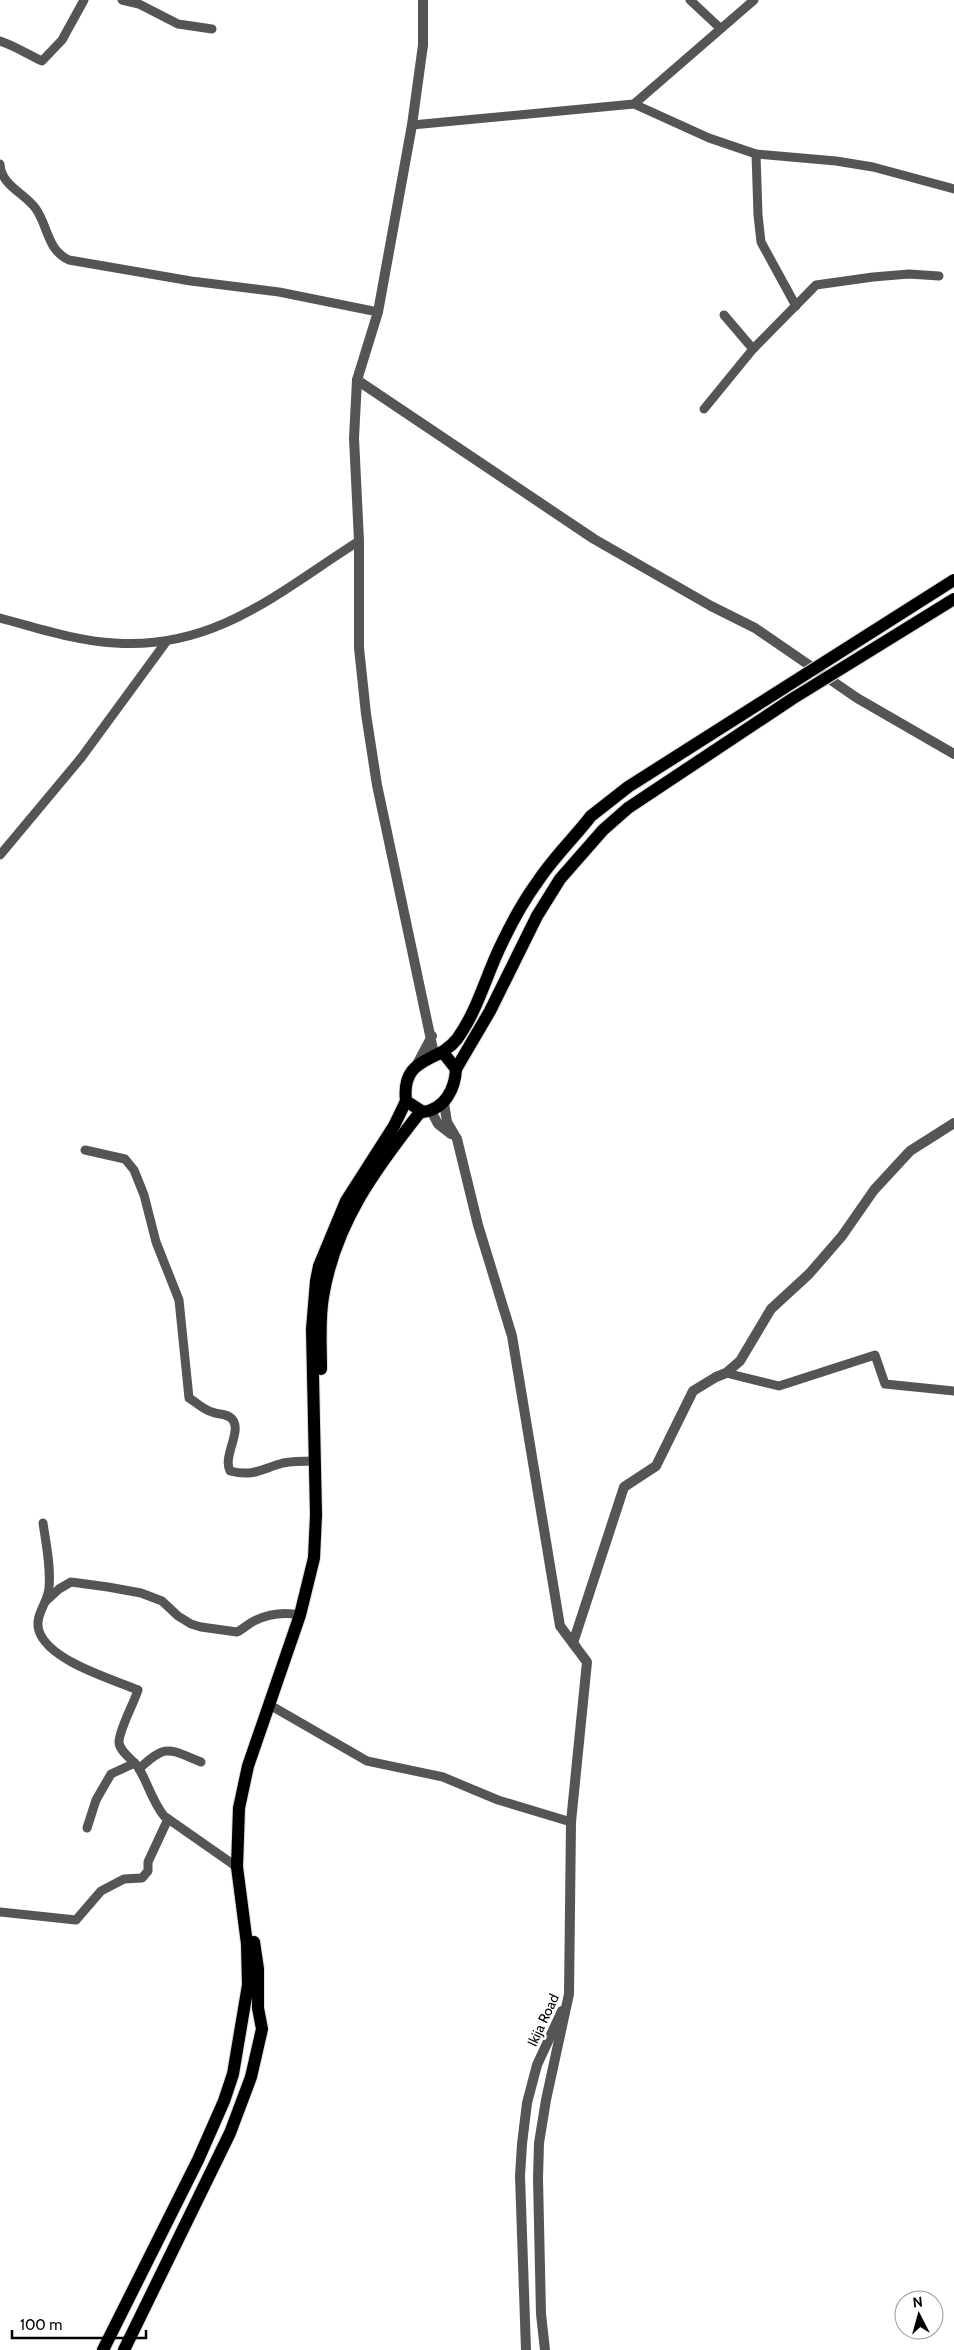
<svg xmlns="http://www.w3.org/2000/svg" width="954" height="2350" viewBox="0 0 954 2350" font-family="Cabin,sans-serif">
<style>
.lines{fill:none;stroke-linecap:round;stroke-linejoin:round}
.primary-casing{stroke:#dbdbdb;stroke-width:14}
.minor{stroke:#555;stroke-width:9}
.tertiary{stroke:#555;stroke-width:10}
.primary{stroke:#000;stroke-width:12}
.primary-bridge-casing{stroke:#dbdbdb;stroke-width:14;stroke-linecap:butt}
.primary-bridge{stroke:#000;stroke-width:12}
.labels{text-anchor:middle;stroke-width:5;stroke-linejoin:round;paint-order:stroke}
.street-label{font-size:14px;fill:#000;stroke:#fff}
</style>
<rect width="100%" height="100%" fill="#fff"/>
<g class="lines">
<g class="primary-casing">
<g id="primary">
<path d="M440,1053L445,1055L456,1069C455,1089 445,1109 423,1112L406,1101C401,1055 438,1064 457,1039C478,1010 486,975 502,943C512,922 524,900 538,881C553,858 574,838 591,816"/>
<path d="M456,1069L490,1011L537,916L560,879L603,830"/>
<path d="M321,1369C321,1345 319,1320 323,1297C335,1223 376,1168 421,1111"/>
<path d="M103,2350L198,2160L224,2101L233,2074L248,1985L247,1944L237,1867L239,1808L248,1766L300,1615L314,1558L316,1515L312,1329L316,1281L319,1266L346,1201L394,1126L406,1101"/>
<path d="M124,2350L230,2133L251,2077L262,2029L258,2008V1969L254,1942"/>
</g>
</g>
<g class="minor">
<path d="M122,0L139,4L178,24L212,29"/>
<path d="M690,0L720,28"/>
<path d="M0,41C15,46 27,54 42,61L62,40L84,0"/>
<path d="M634,104L709,138L756,154L836,161L873,167L954,189"/>
<path d="M412,125L634,104L754,0"/>
<path d="M756,154L758,215L761,242L796,306"/>
<path d="M0,164C1,186 25,193 36,209C48,226 47,250 69,260L191,281L279,292L378,312"/>
<path d="M724,315L753,349"/>
<path d="M704,409L753,349L816,285L873,277L909,274L939,276"/>
<path d="M0,618C38,628 76,641 115,643C216,650 280,591 359,541"/>
<path d="M0,855L81,758L166,642"/>
<path d="M85,1150L125,1159L134,1170L144,1195L156,1242L179,1300L189,1398C196,1402 204,1410 212,1412C219,1415 225,1413 231,1418C244,1429 222,1456 230,1471C254,1477 261,1469 283,1463C293,1461 305,1461 315,1461"/>
<path d="M726,1373L779,1386L875,1355L885,1384L954,1391"/>
<path d="M43,1523C46,1544 51,1566 49,1588C48,1603 34,1615 39,1631C49,1661 112,1679 138,1690C134,1703 119,1730 119,1742C119,1751 133,1760 138,1767C148,1783 152,1801 164,1816L237,1867"/>
<path d="M46,1601L59,1589L71,1582L108,1587L141,1593L162,1601L178,1616L191,1624L201,1627L237,1632C243,1629 248,1624 254,1621C268,1614 285,1612 300,1615"/>
<path d="M275,1708L367,1761L443,1777L498,1800L571,1822"/>
<path d="M139,1769C167,1743 168,1749 201,1762"/>
<path d="M87,1828L96,1800L111,1774L135,1763"/>
<path d="M0,1912L76,1920L101,1891L124,1879L142,1878L148,1871V1862L168,1819"/>
</g>
<g class="tertiary">
<path d="M423,0V45L412,125L378,312L357,380L354,438L359,541V648L366,714L377,785L434,1054"/>
<path d="M357,380L594,539L711,606L755,628L857,698L954,754"/>
<path d="M416,1066L432,1036"/>
<path d="M444,1103L447,1122L457,1139L478,1225L512,1336L560,1626L587,1662L571,1822L569,1994L546,2100L539,2143L538,2178L541,2314L545,2350"/>
<path d="M431,1111L438,1124L451,1134"/>
<path d="M576,1647L573,1643L624,1487L656,1466L693,1391L716,1377L726,1373L740,1361L771,1309L809,1274L842,1236L874,1190L910,1151L954,1123"/>
<path d="M526,2350L520,2176L522,2144L527,2103L537,2065L562,2011"/>
</g>
<use href="#primary" class="primary"/>
<g class="primary-bridge-casing">
<g id="primary-bridge">
<path d="M591,816L628,787L954,580"/>
<path d="M603,830L628,808L792,699L954,599"/>
</g>
</g>
<use href="#primary-bridge" class="primary-bridge"/>
</g>
<g class="labels">
<g class="street-label">
<text transform="translate(543 2020) rotate(-65)" y="5">Ikija Road</text>
</g>
</g>
<g transform="translate(919 2315) rotate(354)"><circle r="24" fill="#ffffff" stroke="#999999"/>
<path d="M0-4L9 19L0 12L-9 19Z" fill="#000000"/>
<text y="-8" font-size="14" font-weight="bold" text-anchor="middle" fill="#000000">N</text>
</g>
<path d="M12 2330v8h134v-8" fill="none" stroke="#000000" stroke-width="2.5"/>
<text x="20" y="2330" font-size="15" fill="#000000" stroke="#ffffff" stroke-width="4" paint-order="stroke">100 m</text>
</svg>
